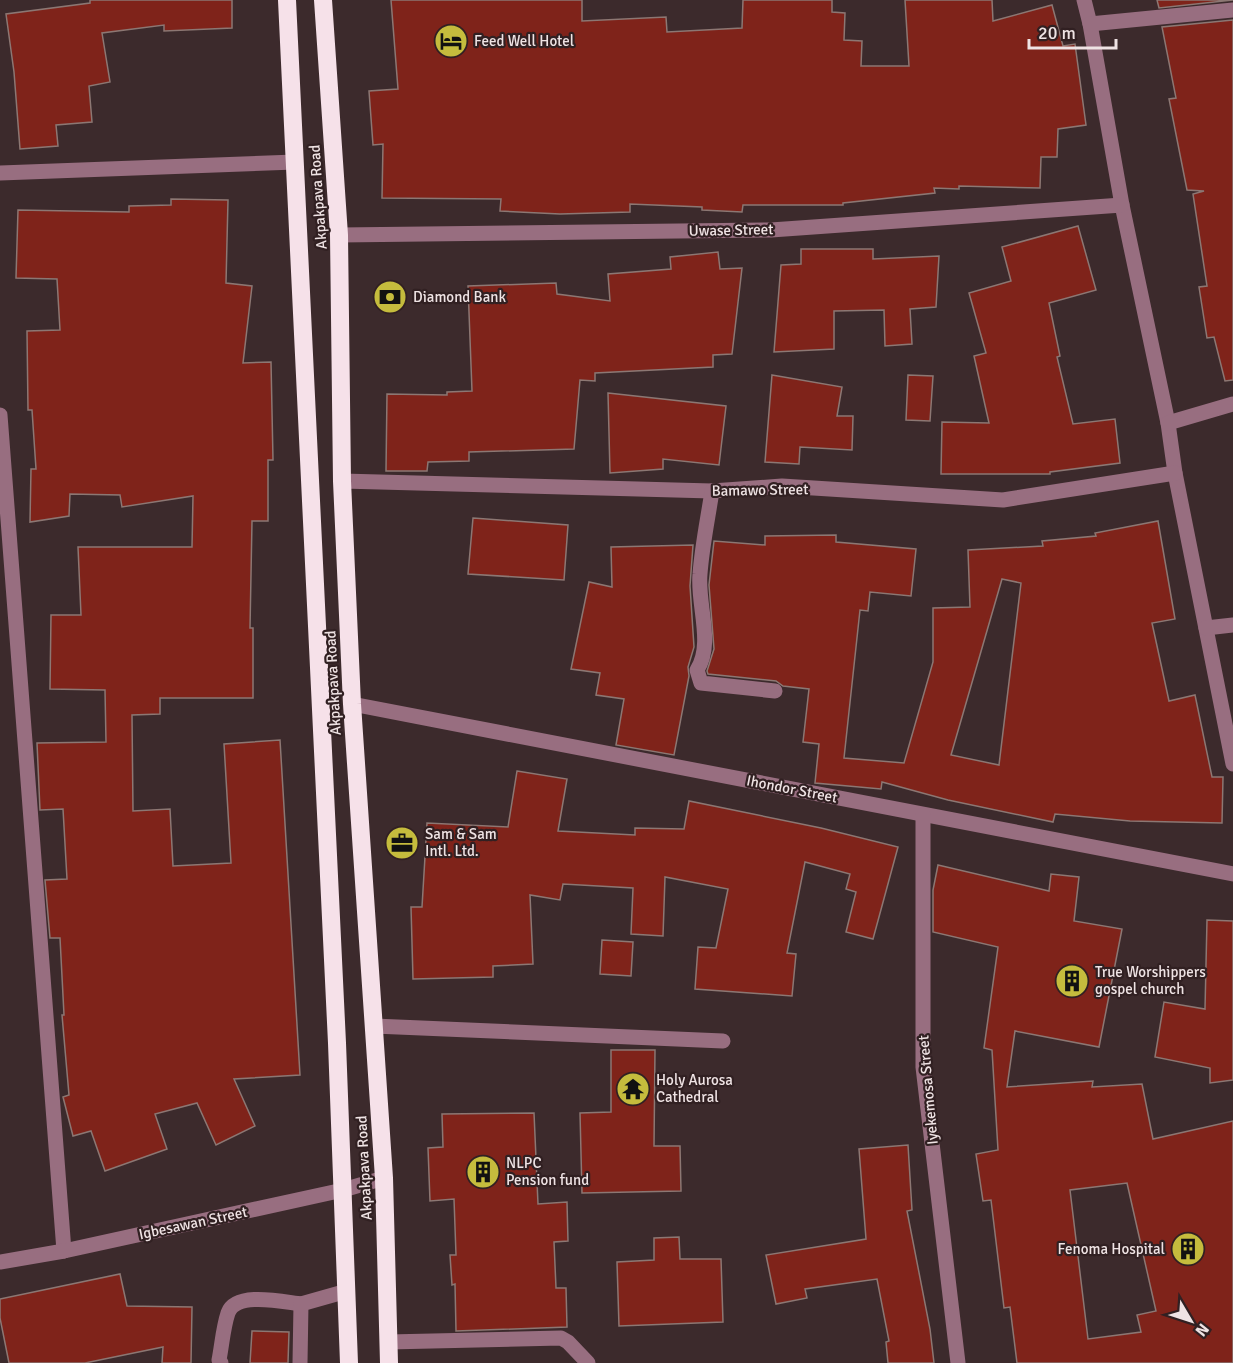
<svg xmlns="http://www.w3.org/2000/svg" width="1233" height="1363" viewBox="0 0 1233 1363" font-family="Signika,sans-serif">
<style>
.building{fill:#7f231a;stroke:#8c7773;stroke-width:1.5;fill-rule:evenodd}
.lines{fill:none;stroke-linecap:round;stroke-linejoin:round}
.minor{stroke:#986e80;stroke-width:15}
.highway{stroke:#f6e1e9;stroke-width:18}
.labels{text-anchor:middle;stroke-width:4.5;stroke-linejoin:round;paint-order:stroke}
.poi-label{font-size:15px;fill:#efe3e4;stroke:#312022;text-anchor:start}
.street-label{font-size:15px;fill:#efe3e4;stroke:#312022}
</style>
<rect width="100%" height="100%" fill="#3c2a2c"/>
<g class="building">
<path d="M90,0H232V28L164,31V25L102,33L110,82L89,86L92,122L56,125L58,146L20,149L14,72L6,14L90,3Z"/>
<path d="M391,0H582V21L666,17L667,32L742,28L743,0H832V12L845,13L844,40L862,41L861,66H909L905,0H992L993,21L1052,5L1063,46L1075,44L1086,125L1058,129L1057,157H1041L1040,188L959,186V189L934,188L935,193L843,203V205H743L742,212L702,210V207L630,204V212L560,214L500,211L501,199L382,198L383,144L373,145L369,91L398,89Z"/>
<path d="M1157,0H1233L1159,8Z"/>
<path d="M1233,20V380L1225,381L1214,337L1207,338L1199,287L1207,286L1193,194L1204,191L1187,190L1169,99L1176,98L1162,27Z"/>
<path d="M171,199L228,200L226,283L252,286L243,363L271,362L273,460H268V521H252L250,628H253V698H160V714L132,715L133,811L170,809L173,866L231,863L224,744L280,740L300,1075L234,1079L255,1126L216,1145L197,1103L155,1114L167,1149L105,1171L91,1131L73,1136L63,1097L69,1095L62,1015H64L60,938H50L45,880L67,879L63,809L40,810L37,743L106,742L105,690L50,689L51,615H81L78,547H192L193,496L122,507L120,495L70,494L69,516L30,522L31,469H36L32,410H28L27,331L60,330L57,279L16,278L18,210L129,212V206L171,205Z"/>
<path d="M1078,226L1096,290L1049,303L1060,356L1057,357L1073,424L1115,419L1120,463L1050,472V474H941L942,422L989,423L974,356L986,353L969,293L1011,281L1002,247Z"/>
<path d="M801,249H873V259L939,256L936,307L910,309L912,344L885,346L884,310L834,311V349L774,352L781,265L801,264Z"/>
<path d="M718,252L720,269L742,268L732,354L713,355V367L595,373V381L580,380L574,449L469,452V461L428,462L427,471H386L387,394L447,395V392L472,391L468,286L556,283L557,294L610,301L608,274L671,269L670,257Z"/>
<path d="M772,375L842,387L837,416H853L852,450L800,447L799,464L765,462Z"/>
<path d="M908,375L933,376L930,421L906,420Z"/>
<path d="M608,393L726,406L719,465L663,459V469L610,473Z"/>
<path d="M473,518L568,525L564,580L468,574Z"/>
<path d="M1158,521L1175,619L1152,623L1169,701L1195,695L1212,777H1223L1222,823L1130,821L1055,814L1053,822L948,800L882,782L881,789L815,783L819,744L803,742L809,689L783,686L776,681L708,674L707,671L714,649L709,585L714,541L765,545V536L836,535V542L916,549L911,596L870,592L868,611L860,610L844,758L904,763L933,662V608L970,607L968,550L1043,546L1042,541L1096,536L1095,533ZM1002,579L1021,583L999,765L951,755Z"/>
<path d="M693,545L690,586L694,647L688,667L689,676L674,755L616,745L624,699L596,695L600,673L571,669L589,582L612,587L611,547Z"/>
<path d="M517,771L567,779L558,831L635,835V828L684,829L689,801L821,828L898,847L873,939L846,932L856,892L846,889L850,874L805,862L787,953L796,954L792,996L695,989L698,947L716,948L728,889L665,877L663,936L631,934L633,888L563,884L560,900L530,895L533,964L493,966V977L413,979L411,907H422L427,823L508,827Z"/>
<path d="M938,865L1049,891L1051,874L1079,877L1074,921L1122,929L1099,1047L1015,1031L1007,1087L1093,1081L1092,1087L1142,1084L1153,1139L1233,1121V1363H1017L1010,1307L1004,1308L991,1200L983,1201L976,1154L998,1150L992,1050L984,1048L998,947L933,932V890ZM1127,1183L1156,1311L1137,1315L1141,1332L1088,1339L1070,1190Z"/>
<path d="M1207,920L1233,921V1080L1210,1083V1068L1155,1057L1164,1002L1205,1009Z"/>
<path d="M602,940L633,942L631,976L600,974Z"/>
<path d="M611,1050H655L654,1146H680L681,1191L582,1193L580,1113L611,1112Z"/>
<path d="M534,1113L538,1204L567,1202L568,1241L554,1242L556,1288H566L567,1327L456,1331L455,1284L452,1285L450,1255H456L454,1199L430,1201L428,1148L443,1147L442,1114Z"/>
<path d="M908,1145L912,1210L907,1211L930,1329L934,1363H888L886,1342L889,1341L877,1279L805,1289L807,1298L776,1304L766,1255L866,1239L859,1149Z"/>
<path d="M679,1237L680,1259H721L723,1322L619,1326L617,1262L654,1260V1238Z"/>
<path d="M120,1274L127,1306L192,1307L191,1363H162L163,1347L85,1363H9L0,1318V1299Z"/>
<path d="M252,1331L289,1332L288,1363H250Z"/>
</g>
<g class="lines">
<g class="minor">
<path d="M1084,0L1090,24L1122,205L1168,423L1175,473L1233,764"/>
<path d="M1090,24L1233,10"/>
<path d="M0,173L295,162"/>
<path d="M339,235L771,230L1122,205"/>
<path d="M0,415L64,1251"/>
<path d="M1168,423L1233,404"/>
<path d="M342,481L712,491L782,486L1003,500L1175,473"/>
<path d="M712,491C708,518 702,546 700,574C697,604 714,644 697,670L701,683L775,691"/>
<path d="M1206,628L1233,625"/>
<path d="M352,704L1233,874"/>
<path d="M923,815V1067L958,1363"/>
<path d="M374,1026L723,1041"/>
<path d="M0,1262L64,1251L343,1190L384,1178"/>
<path d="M388,1342L561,1338L568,1342L588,1363"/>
<path d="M221,1363L219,1360C222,1345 223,1328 228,1313C236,1291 283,1302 301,1304"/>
<path d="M300,1363L301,1304L347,1291"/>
</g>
<g class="highway">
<path d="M287,0L337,1043L349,1363"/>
<path d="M323,0L339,235L342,481L352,704L384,1178L389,1363"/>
</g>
</g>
<defs>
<g id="hotel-disc" transform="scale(1.725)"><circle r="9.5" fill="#c5bc3d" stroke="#312022"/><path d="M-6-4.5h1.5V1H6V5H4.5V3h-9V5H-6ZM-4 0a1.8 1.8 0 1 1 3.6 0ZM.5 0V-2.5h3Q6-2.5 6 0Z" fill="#111"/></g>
<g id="bank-disc" transform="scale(1.725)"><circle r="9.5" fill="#c5bc3d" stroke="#312022"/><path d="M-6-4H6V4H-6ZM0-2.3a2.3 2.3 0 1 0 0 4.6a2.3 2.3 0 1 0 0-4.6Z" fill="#111"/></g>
<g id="office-disc" transform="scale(1.725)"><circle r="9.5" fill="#c5bc3d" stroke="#312022"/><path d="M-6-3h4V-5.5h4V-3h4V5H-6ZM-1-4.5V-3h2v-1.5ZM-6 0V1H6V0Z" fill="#111"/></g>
<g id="building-disc" transform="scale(1.725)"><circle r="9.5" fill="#c5bc3d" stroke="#312022"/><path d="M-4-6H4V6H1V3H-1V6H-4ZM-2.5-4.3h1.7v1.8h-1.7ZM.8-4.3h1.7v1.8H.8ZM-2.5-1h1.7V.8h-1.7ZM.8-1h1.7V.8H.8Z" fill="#111"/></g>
<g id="temple-disc" transform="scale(1.725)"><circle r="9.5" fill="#c5bc3d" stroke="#312022"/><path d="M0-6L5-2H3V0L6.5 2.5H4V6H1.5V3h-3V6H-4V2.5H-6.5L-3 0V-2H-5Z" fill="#111"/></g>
</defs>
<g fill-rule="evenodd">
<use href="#hotel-disc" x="451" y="41"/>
<use href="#bank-disc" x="390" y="297"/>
<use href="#office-disc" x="402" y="843"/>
<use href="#building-disc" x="1072" y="981"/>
<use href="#temple-disc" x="633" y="1089"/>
<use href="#building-disc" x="483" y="1172"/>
<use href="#building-disc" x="1188" y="1249"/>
</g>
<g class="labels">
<g class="poi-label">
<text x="474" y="46">Feed Well Hotel</text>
<text x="413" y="302">Diamond Bank</text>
<text x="425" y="839">Sam &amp; Sam<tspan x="425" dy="17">Intl. Ltd.</tspan></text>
<text x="1095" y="977">True Worshippers<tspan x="1095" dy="17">gospel church</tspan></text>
<text x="656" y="1085">Holy Aurosa<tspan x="656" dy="17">Cathedral</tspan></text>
<text x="506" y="1168">NLPC<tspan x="506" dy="17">Pension fund</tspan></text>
<text x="1165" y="1254" text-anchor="end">Fenoma Hospital</text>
</g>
<g class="street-label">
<text transform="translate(318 197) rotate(-94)" y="5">Akpakpava Road</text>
<text transform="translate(731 230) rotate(-1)" y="5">Uwase Street</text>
<text transform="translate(760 490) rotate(-1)" y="5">Bamawo Street</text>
<text transform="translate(333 683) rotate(-93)" y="5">Akpakpava Road</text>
<text transform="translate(792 789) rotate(11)" y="5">Ihondor Street</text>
<text transform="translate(928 1090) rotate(-95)" y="5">Iyekemosa Street</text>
<text transform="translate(364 1168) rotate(-93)" y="5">Akpakpava Road</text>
<text transform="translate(193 1223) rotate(-12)" y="5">Igbesawan Street</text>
</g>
</g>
<g transform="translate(1191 1321) rotate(129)" stroke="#312022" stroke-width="4.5" paint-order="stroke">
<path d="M0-4.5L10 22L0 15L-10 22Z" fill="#efe3e4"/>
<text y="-9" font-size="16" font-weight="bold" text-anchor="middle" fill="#efe3e4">N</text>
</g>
<path d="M1029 39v9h87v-9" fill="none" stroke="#efe3e4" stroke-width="3"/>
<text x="1038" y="39" font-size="18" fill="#efe3e4" stroke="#312022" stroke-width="4.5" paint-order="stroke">20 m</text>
</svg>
